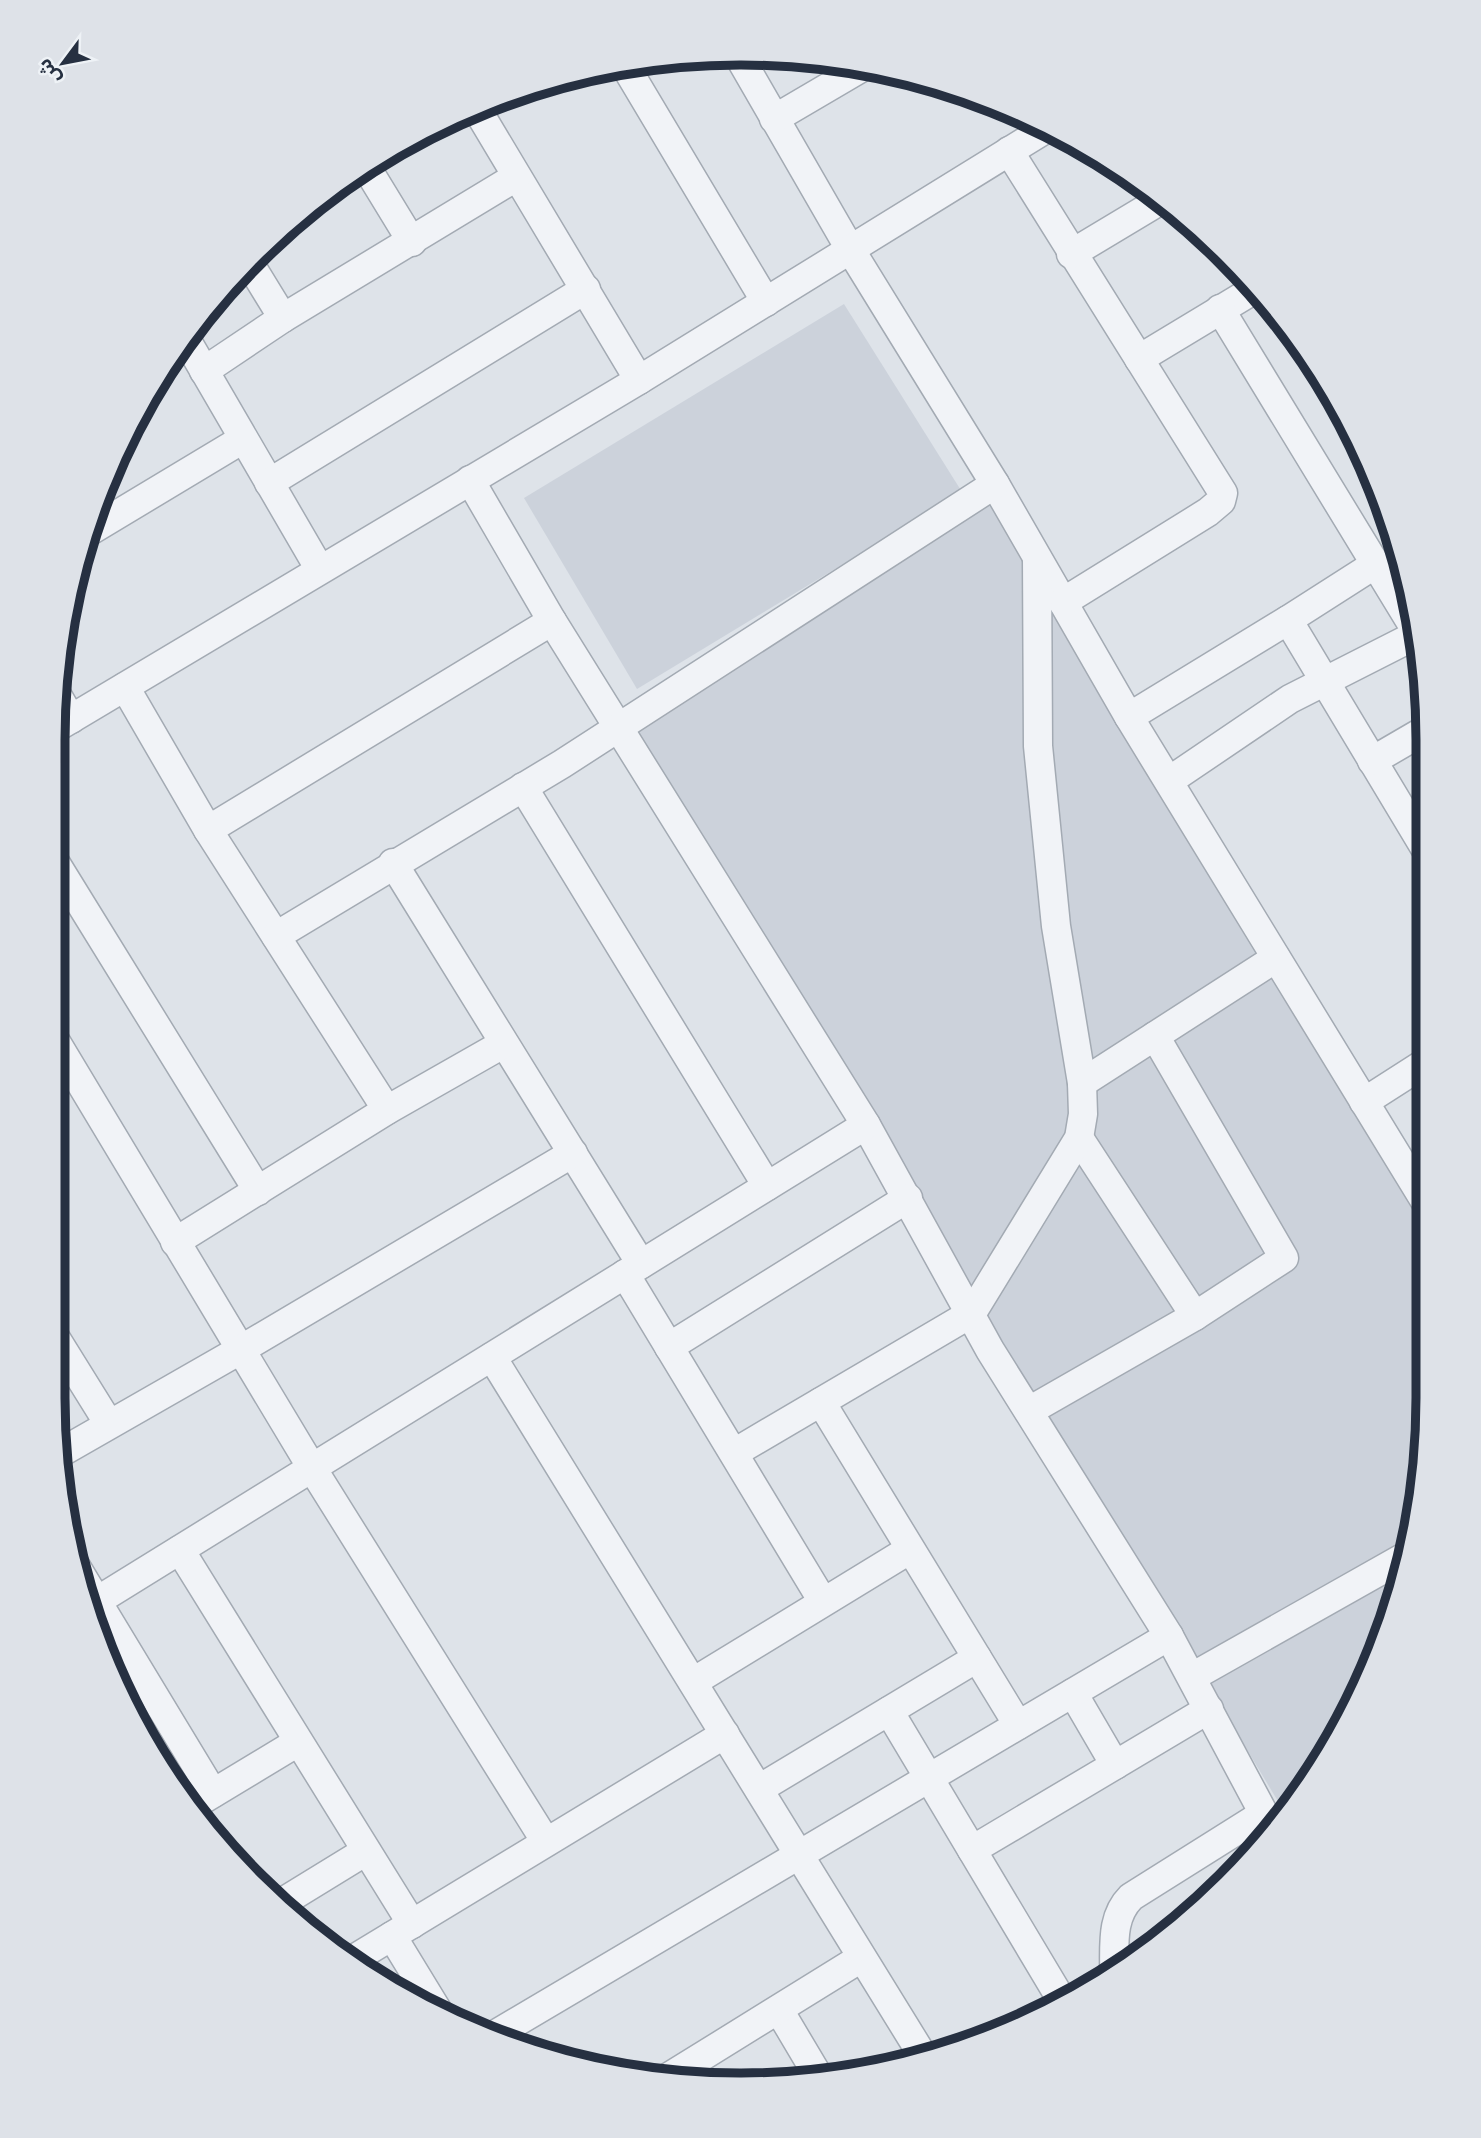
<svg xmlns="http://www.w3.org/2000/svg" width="1481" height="2138" viewBox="0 0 1481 2138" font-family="'Golos Text','Noto Sans Arabic',sans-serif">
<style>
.built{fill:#ccd2db}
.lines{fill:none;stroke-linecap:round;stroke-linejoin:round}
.minor-casing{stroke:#a3aab3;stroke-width:31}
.minor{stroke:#f1f3f7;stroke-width:28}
.rim{fill:none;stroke:#263041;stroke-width:9}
</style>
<rect width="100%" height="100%" fill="#dee3e9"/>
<g class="built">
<path d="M844,304L962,492L637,689L524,498Z"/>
<path d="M989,499L1428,1236V1397L1415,1532L1376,1661L1312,1780L1285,1813L636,731Z"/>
</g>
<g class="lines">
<g class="minor-casing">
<g id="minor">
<path d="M737,53L850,249L995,484L1129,717L1428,1206"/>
<path d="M624,64L766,302"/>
<path d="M475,106L639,380"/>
<path d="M774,119L866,65"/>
<path d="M1009,151L1223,493L1221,501L1208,512L1063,602"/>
<path d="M365,165L412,242"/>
<path d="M1071,254L1161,200"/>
<path d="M248,261L283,318"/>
<path d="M187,341L319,568"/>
<path d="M1139,359L1255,289"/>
<path d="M204,371L283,318L516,177"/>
<path d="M470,480L552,621L866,1125L990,1350L1169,1636L1272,1829"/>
<path d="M269,483L586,289"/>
<path d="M85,534L243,439"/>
<path d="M1374,565L1288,620L1428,853"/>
<path d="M125,687L208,830L387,1110"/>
<path d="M57,695L71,719"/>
<path d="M1129,717L1288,620"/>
<path d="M54,729L639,380L1047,128"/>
<path d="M1372,761L1427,729"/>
<path d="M1169,781L1290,699L1418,634L1220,309"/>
<path d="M523,787L767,1186"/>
<path d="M208,830L552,621"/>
<path d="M53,859L258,1191"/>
<path d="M393,863L641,1264"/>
<path d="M276,936L562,764L995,484"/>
<path d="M53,1037L312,1468L546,1842"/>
<path d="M1082,1083L1276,958"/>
<path d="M1364,1102L1428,1061"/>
<path d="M1079,1138L1195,1316"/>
<path d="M175,1242L387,1110L503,1044"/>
<path d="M625,1274L822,1600"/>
<path d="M53,1334L109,1424"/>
<path d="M669,1347L908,1198"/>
<path d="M492,1357L923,2056"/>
<path d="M821,1402L1018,1725"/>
<path d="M1029,1411L1195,1316L1284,1258L1155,1036"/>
<path d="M60,1453L240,1350L573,1153"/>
<path d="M734,1453L972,1313L1079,1138L1083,1114L1082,1083L1056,926L1038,746L1037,559"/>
<path d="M180,1550L412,1924"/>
<path d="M75,1565L213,1793"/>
<path d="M97,1601L866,1125"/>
<path d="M1192,1677L1408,1555"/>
<path d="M693,1682L909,1550"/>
<path d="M889,1711L972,1850L1115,1765L1073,1693"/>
<path d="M1115,1765L1209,1709"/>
<path d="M759,1789L977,1658"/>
<path d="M192,1806L298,1742"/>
<path d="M972,1850L1064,2004"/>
<path d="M278,1905L366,1851"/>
<path d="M392,1936L439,2013"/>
<path d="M349,1962L725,1734"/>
<path d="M1114,1975C1115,1947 1110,1918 1131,1897L1263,1814"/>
<path d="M779,2010L820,2079"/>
<path d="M491,2037L1169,1636"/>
<path d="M664,2080L861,1958"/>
</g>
</g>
<use href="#minor" class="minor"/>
</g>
<path d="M0 0H1481V2138H0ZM740 65H741A675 675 0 0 1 1416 740V1398A675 675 0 0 1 741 2073H740A675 675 0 0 1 65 1398V740A675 675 0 0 1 740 65Z" fill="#dee2e8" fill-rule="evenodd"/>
<path class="rim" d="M740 65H741A675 675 0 0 1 1416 740V1398A675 675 0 0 1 741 2073H740A675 675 0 0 1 65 1398V740A675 675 0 0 1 740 65Z"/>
<g transform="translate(63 63) rotate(238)" stroke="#eef2f6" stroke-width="5" paint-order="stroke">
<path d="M0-5L12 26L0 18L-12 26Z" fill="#263041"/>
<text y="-10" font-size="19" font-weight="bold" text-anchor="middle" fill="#263041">ش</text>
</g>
</svg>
